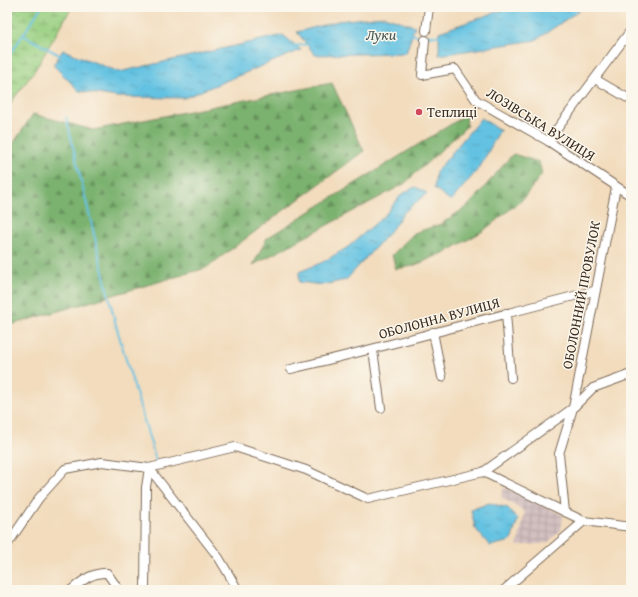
<svg xmlns="http://www.w3.org/2000/svg" width="638" height="597" viewBox="0 0 638 597" font-family="'Gentium Book Plus',serif">
<style>
.industrial{fill:url(#industrial-grid)}
.forest{fill:url(#forest-firs);stroke:#5b6e47}
.wetland{fill:url(#wetland-marsh);stroke:#6a7d50}
.water{fill:url(#water-ripples);stroke:#507680}
.lines{fill:none;stroke-linecap:round;stroke-linejoin:round}
.stream{stroke:#64c2e2;stroke-width:2}
.street-casing{stroke:#7b6856;stroke-width:10}
.street{stroke:#fff;stroke-width:8}
.poi-dot{fill:#d1495b;stroke:#fbf7ec;stroke-width:1.5}
.labels{text-anchor:middle;stroke-width:3;stroke-linejoin:round;paint-order:stroke}
.poi-label{font-size:14px;fill:#3b2a1e;stroke:#fbf7ec;text-anchor:start}
.street-label{font-size:14px;fill:#3b2a1e;stroke:#fbf7ec}
.water-label{font-size:15px;font-style:italic;fill:#475859;stroke:#fbf7ec}
</style>
<defs>
<pattern id="industrial-grid" width="8" height="8" patternUnits="userSpaceOnUse"><rect width="8" height="8" fill="#d2bfc0"/><path d="M0 4h8M4 0v8" fill="none" stroke="#b5a4a5"/></pattern>
<pattern id="forest-firs" width="22" height="20" patternUnits="userSpaceOnUse"><rect width="22" height="20" fill="#7bb270"/><path d="M5 1l3.5 6h-7zM16 11l3.5 6h-7z" fill="#66915b"/></pattern>
<pattern id="wetland-marsh" width="20" height="14" patternUnits="userSpaceOnUse"><rect width="20" height="14" fill="#9ad082"/><path d="M1 5h8M5 5V1M11 12h8M15 12V8" fill="none" stroke="#7fa96a"/></pattern>
<pattern id="water-ripples" width="26" height="14" patternUnits="userSpaceOnUse"><rect width="26" height="14" fill="#64c2e2"/><path d="M2 4q2-2 4 0t4 0M15 11q2-2 4 0t4 0" fill="none" stroke="#549eb7"/></pattern>
</defs>
<rect width="100%" height="100%" fill="#fbf7ec"/>
<filter id="ink" filterUnits="userSpaceOnUse"><feTurbulence type="fractalNoise" baseFrequency=".025" numOctaves="2"/><feDisplacementMap in="SourceGraphic" scale="8" xChannelSelector="R" yChannelSelector="G"/><feConvolveMatrix kernelMatrix="1 2 1 2 8 2 1 2 1" color-interpolation-filters="sRGB"/></filter>
<filter id="wash" filterUnits="userSpaceOnUse"><feTurbulence type="fractalNoise" baseFrequency=".012" numOctaves="4" result="noise"/><feDisplacementMap in="SourceGraphic" scale="16" xChannelSelector="R" yChannelSelector="G"/><feGaussianBlur stdDeviation="0.9" result="paint"/><feColorMatrix in="noise" values="0 0 0 0 0 0 0 0 0 0 0 0 0 0 0 0 0 1.4 0 .05"/><feComposite in="paint" operator="in"/></filter>
<g filter="url(#wash)">
<rect width="100%" height="100%" fill="#f2dcbd"/>
<path class="industrial" d="M504,487L563,515L561,530L547,543L517,546L525,512L501,497Z"/>
<g class="forest">
<path d="M332,83L364,151L206,268L7,326V153L33,114L93,130Z"/>
<path d="M466,115L467,126L404,184L253,265L267,238Z"/>
<path d="M513,154L539,162L542,174L523,199L483,231L448,251L413,266L396,269L392,255L414,233L441,224L469,205Z"/>
</g>
<path class="wetland" d="M13,7H72L35,70L7,108V15Z"/>
<g class="water">
<path d="M511,7H584L536,40L439,55V32Z"/>
<path d="M384,16L415,26L406,53L315,55L297,32L338,21Z"/>
<path d="M283,35L301,50L184,98L116,97L79,91L53,65L63,50L119,72Z"/>
<path d="M481,118L500,130L480,167L451,201L434,188L436,172Z"/>
<path d="M415,187L427,193L403,213L392,229L346,280L322,285L299,282V272L323,262L348,247L385,215L402,194Z"/>
<path d="M489,503L508,508L518,519L511,541L490,546L475,528L471,510Z"/>
</g>
<g class="lines">
<g class="stream">
<path d="M23,35L41,7"/>
<path d="M411,35L440,36"/>
<path d="M294,46L309,44"/>
<path d="M7,58L23,35L61,56"/>
<path d="M66,117L115,322L156,461"/>
</g>
</g>
</g>
<g filter="url(#ink)">
<g class="lines">
<g class="street-casing">
<g id="street">
<path d="M426,31L429,7"/>
<path d="M425,40L422,75L455,69L476,100L548,141L631,196"/>
<path d="M595,79L631,100"/>
<path d="M548,141L631,30"/>
<path d="M616,187L573,408L559,454L565,512L584,521L631,527"/>
<path d="M506,313L511,378"/>
<path d="M433,332L442,377"/>
<path d="M373,350L381,408"/>
<path d="M291,369C393,345 493,316 594,291"/>
<path d="M149,468L219,558L238,590"/>
<path d="M483,472L565,512"/>
<path d="M7,545L39,498L65,469L102,462L149,468L235,447L306,470L368,499L483,472L573,408L593,388L631,374"/>
<path d="M71,590C82,581 92,572 107,573L119,590"/>
<path d="M145,590L146,487L149,468"/>
<path d="M504,590L584,521"/>
</g>
</g>
<use href="#street" class="street"/>
</g>
</g>
<circle class="poi-dot" cx="419" cy="112" r="4"/>
<g class="labels">
<g class="poi-label">
<text x="427" y="117">Теплиці</text>
</g>
<g class="street-label">
<text transform="translate(541 124) rotate(32)" y="5">ЛОЗІВСЬКА ВУЛИЦЯ</text>
<text transform="translate(581 295) rotate(-79)" y="5">ОБОЛОННИЙ ПРОВУЛОК</text>
<text transform="translate(439 318) rotate(-15)" y="5">ОБОЛОННА ВУЛИЦЯ</text>
</g>
<g class="water-label">
<text x="381" y="40">Луки</text>
</g>
</g>
<rect width="638" height="597" fill="none" stroke="#fbf7ec" stroke-width="24"/>
</svg>
